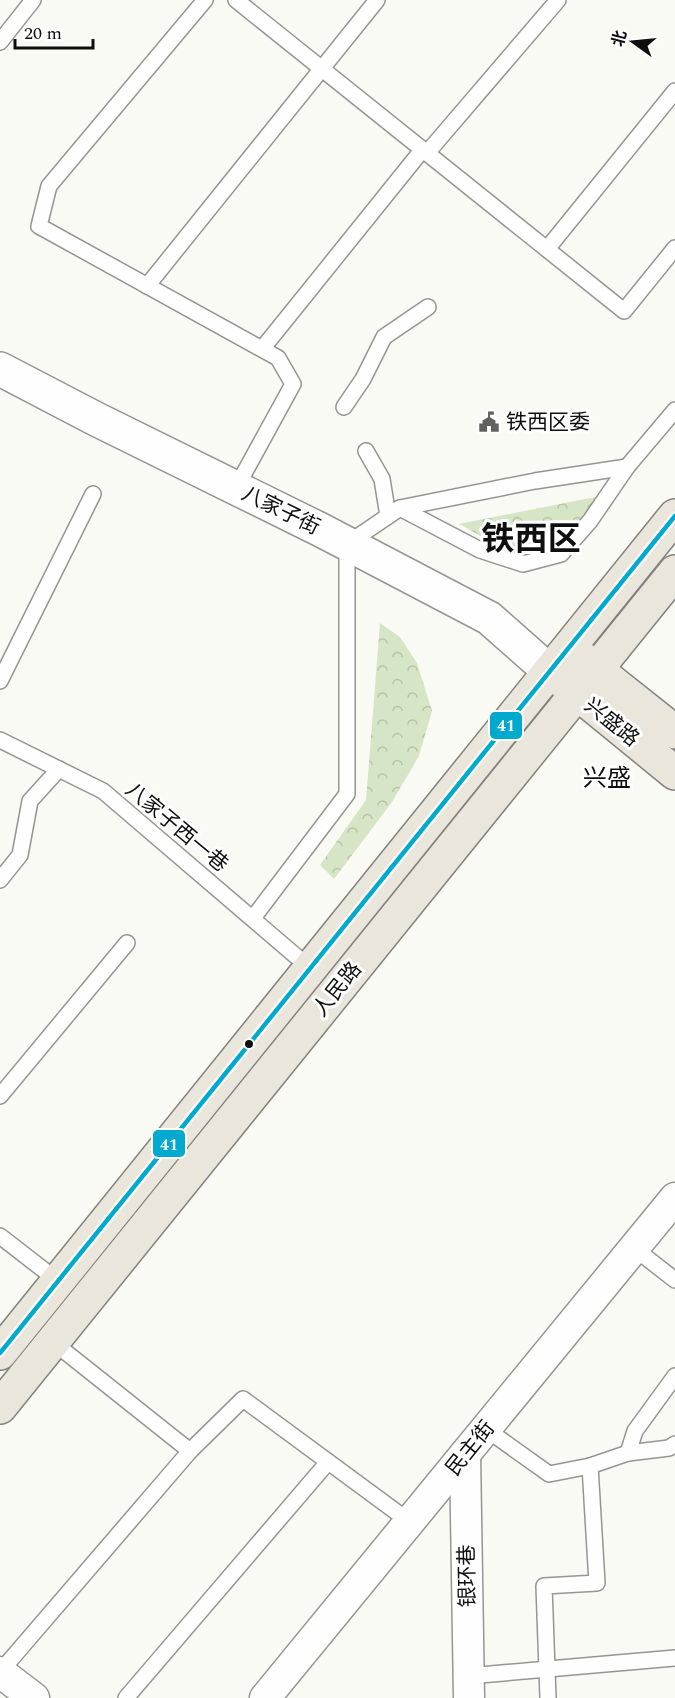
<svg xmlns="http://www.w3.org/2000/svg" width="675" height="1698" viewBox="0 0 675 1698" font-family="Spectral,'Noto Sans SC',serif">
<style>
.forest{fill:url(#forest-crowns)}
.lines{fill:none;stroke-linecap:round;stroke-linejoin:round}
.service-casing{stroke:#959593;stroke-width:18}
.minor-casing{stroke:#959593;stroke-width:33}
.tertiary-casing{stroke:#959593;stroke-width:36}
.primary-casing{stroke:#828280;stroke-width:36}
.service{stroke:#fefefe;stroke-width:15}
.minor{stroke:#fefefe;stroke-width:30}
.tertiary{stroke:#fefefe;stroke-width:33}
.primary{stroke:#eae6dc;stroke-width:33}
.bus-1-casing{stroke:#fff;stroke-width:9}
.bus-1{stroke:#00a9ce;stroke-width:4.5}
.bus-dot{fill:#0f0f0f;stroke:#fff;stroke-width:2}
.labels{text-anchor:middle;stroke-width:6;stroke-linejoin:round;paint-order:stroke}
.poi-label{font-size:21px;fill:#0f0f0f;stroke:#fff;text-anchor:start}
.street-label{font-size:21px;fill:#0f0f0f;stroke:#fff}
.quarter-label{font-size:24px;fill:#0f0f0f;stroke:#fff}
.town-label{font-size:33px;font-weight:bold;fill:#0f0f0f;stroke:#fff}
.line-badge{stroke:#fff;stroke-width:2}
.badge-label{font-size:16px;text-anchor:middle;font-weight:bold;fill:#fff}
</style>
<defs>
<pattern id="forest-crowns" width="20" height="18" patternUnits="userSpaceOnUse" patternTransform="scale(1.5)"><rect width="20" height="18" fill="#d5e5c6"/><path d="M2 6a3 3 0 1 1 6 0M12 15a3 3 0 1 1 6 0" fill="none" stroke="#b6c3a9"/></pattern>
</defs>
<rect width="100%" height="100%" fill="#fafaf5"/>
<g class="forest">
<path d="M600,496C573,527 548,559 502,545C487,541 473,531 459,524Z"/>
<path d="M380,623L400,637L417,663L432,711L419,756L392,802L334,879L320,865L366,800Z"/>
</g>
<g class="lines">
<g class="service-casing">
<g id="service">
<path d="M205,0L49,186L39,226L278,358L293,384L236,488"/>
<path d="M236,0L624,311L675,248"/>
<path d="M0,42L33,0"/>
<path d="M427,153L558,0"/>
<path d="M547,249L675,91"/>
<path d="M147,286L377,0"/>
<path d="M262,349L423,149"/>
<path d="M344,407L363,379L384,337L428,307"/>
<path d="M366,451L382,479L388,516"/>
<path d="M400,508L480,550L523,564L561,554L590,521L627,467L675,410"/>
<path d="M0,681L93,494"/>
<path d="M0,740L103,791L311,969"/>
<path d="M0,880L20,855L30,801L59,769"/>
<path d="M253,918L347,794V544L400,508L535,481L627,467"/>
<path d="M0,1096L127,943"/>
<path d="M0,1236L58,1281"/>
<path d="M634,1248L675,1280"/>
<path d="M53,1342L190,1451L243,1399L410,1522"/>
<path d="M486,1429L549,1474L590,1466L628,1453L669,1448L675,1444"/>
<path d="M628,1453L635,1431L675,1376"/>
<path d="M0,1672L190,1451"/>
<path d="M468,1676L675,1658"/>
<path d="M126,1698L328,1462"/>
<path d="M548,1698L544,1586L597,1583L590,1466"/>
</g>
</g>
<g class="minor-casing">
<g id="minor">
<path d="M465,1454L469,1698"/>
<path d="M0,1672L34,1698"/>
<path d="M265,1698L675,1198"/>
</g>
</g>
<g class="tertiary-casing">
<path id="tertiary" d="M0,369L96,419L321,530L489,618L549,671"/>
</g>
<g class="primary-casing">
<g id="primary">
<path d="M578,655L675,732"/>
<path d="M560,679L675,773"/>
<path d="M0,1353L675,516"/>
<path d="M0,1407L675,572"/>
</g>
</g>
<use href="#service" class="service"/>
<use href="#minor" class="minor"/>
<use href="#tertiary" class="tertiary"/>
<use href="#primary" class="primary"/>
<g class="bus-1-casing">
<path id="bus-1" d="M0,1353L675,516"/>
</g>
<use href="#bus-1" class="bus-1"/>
</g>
<defs>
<g id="civic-bare" transform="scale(1.62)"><path d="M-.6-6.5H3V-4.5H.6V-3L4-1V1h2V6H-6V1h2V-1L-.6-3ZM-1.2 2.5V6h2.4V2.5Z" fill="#616160" stroke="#fff" stroke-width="2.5" paint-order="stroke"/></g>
</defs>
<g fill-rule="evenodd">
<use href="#civic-bare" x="489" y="422"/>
</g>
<circle class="bus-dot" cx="249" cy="1044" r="5"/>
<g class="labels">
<g class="poi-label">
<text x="506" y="429">铁西区委</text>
</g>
<g class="street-label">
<text transform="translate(281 510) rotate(26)" y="7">八家子街</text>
<text transform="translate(612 722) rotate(39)" y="7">兴盛路</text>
<text transform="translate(177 827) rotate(40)" y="7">八家子西一巷</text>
<text transform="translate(337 989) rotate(-51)" y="7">人民路</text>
<text transform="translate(470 1448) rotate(-51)" y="7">民主街</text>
<text transform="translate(467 1576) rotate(-91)" y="7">银环巷</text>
</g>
<g class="quarter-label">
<text x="607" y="786">兴盛</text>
</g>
<g class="town-label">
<text x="531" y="550">铁西区</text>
</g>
</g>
<g class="line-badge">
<rect x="489" y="711" width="34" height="29" rx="6" fill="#00a9ce"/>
<rect x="152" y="1129" width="34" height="29" rx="6" fill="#00a9ce"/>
</g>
<g class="badge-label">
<text x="506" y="731">41</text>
<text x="169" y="1150">41</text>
</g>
<g transform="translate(633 42) rotate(285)" stroke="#ffffff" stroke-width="4.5" paint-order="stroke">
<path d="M0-4.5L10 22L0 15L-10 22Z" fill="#0f0f0f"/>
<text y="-9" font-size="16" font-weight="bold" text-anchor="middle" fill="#0f0f0f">北</text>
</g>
<path d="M15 39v9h78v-9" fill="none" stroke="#0f0f0f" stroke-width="3"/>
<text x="24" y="39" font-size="18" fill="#0f0f0f" stroke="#ffffff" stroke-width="4.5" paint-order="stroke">20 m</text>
</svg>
